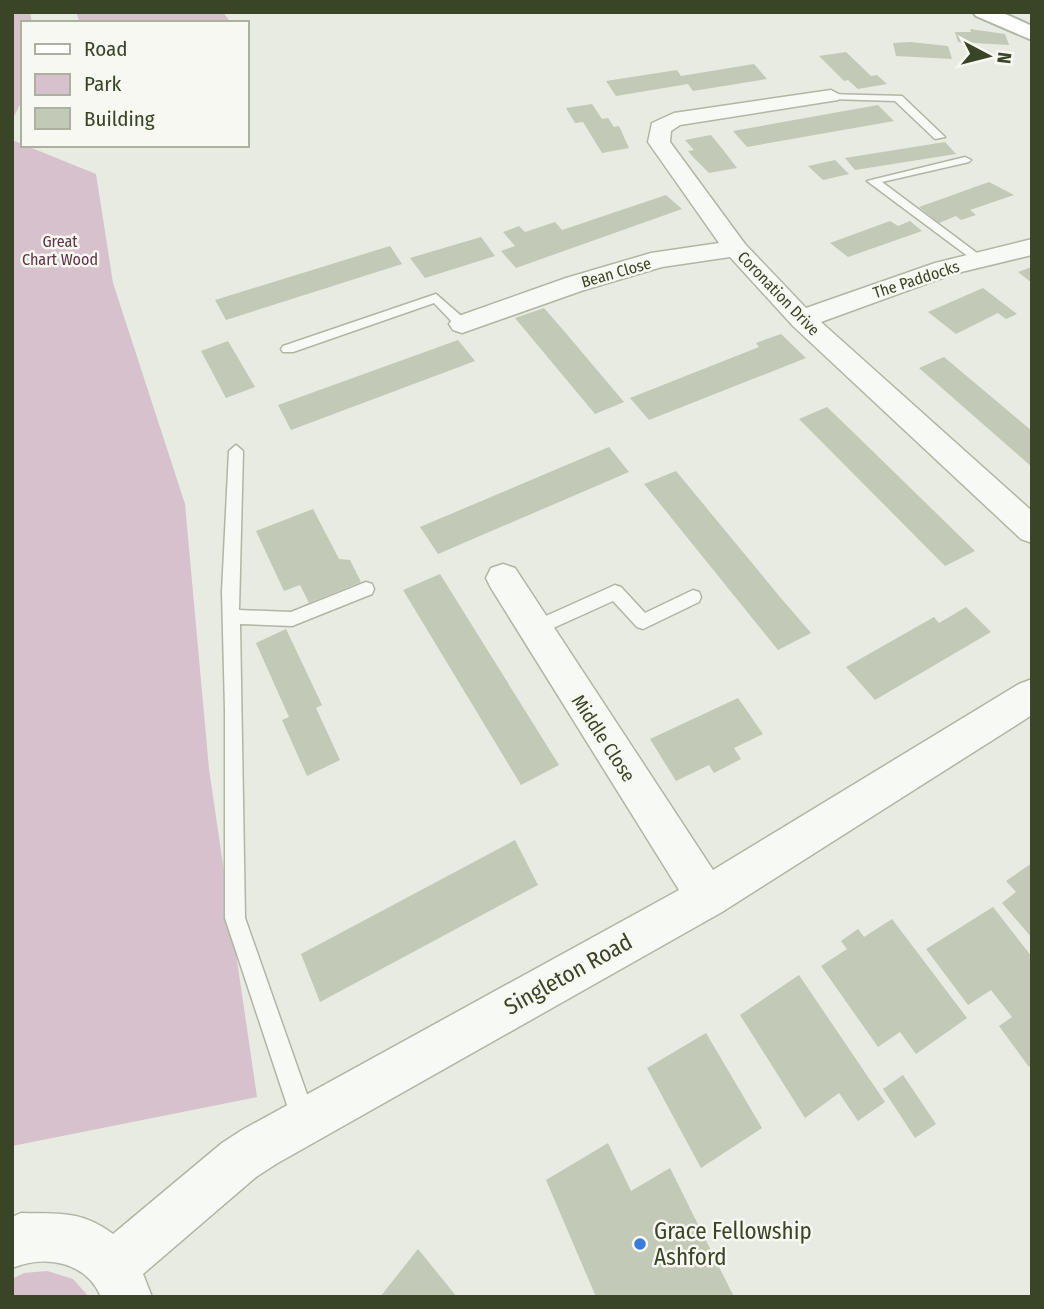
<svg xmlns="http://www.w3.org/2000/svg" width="1044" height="1309" viewBox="0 0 1044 1309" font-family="'Fira Sans Condensed',sans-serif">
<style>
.green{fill:#d6c1cc}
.building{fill:#c2c9b7}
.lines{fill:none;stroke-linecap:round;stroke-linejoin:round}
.lane-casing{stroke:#b0b6a5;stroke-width:3}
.street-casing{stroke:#b0b6a5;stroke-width:3}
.secondary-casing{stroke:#b0b6a5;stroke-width:4}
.lane{fill:#f7f9f4;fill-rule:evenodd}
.street{fill:#f7f9f4;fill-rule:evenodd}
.secondary{fill:#fff;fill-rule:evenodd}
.poi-dot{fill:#387dde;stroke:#f6f8f1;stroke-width:2.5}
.labels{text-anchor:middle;stroke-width:5;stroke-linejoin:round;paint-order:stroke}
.far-park-label{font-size:16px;fill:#623248;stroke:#f6f8f1}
.far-street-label{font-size:16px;fill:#3a4527;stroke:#f6f8f1}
.street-label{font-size:19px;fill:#3a4527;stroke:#f6f8f1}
.near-street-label{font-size:23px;fill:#3a4527;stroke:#f6f8f1}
.near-poi-label{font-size:23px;fill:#3a4527;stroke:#f6f8f1;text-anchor:start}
</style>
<rect width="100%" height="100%" fill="#e7ebe1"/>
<g class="green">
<path d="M12,12H30L32,23H23V99L12,120Z"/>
<path d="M76,12H223L231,23H80Z"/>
<path d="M12,140L96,174L113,283L185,504L209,769L257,1097L12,1146Z"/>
<path d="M47,1271L73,1279L89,1297H12V1279L24,1273Z"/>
</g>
<g class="building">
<path d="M970,29L1005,34L1009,45L958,42L955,32H971Z"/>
<path d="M910,42L948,46L952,59L896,56L893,43Z"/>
<path d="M846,52L871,76L877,75L887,84L858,89L848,80L844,81L819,56Z"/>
<path d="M754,64L767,79L693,91L688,84L616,96L606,81L677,70L681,76Z"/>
<path d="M592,104L602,119L608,118L614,127L619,126L629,148L602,153L583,122L575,123L566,108Z"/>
<path d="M878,105L894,121L747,147L733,131Z"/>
<path d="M711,135L724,151L737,168L709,173L693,157L688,151L694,150L685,140Z"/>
<path d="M945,142L956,154L855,170L845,158Z"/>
<path d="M835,160L849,174L823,180L808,166Z"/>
<path d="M989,182L1014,195L970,210L976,215L961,220L956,216L939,223L919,207Z"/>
<path d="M666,195L682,209L516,268L501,251L515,246L503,232L519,226L525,232L555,222L562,230Z"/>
<path d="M890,221L898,226L910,221L922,231L848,257L830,243Z"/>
<path d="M481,237L495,256L425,278L410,258Z"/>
<path d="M390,246L402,264L226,320L215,300Z"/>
<path d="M1032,267V283L1018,272Z"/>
<path d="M983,288L1017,314L1006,319L998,313L956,334L928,312Z"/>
<path d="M544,308L564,331L624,402L595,414L515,318Z"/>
<path d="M781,334L806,358L649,420L630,398L759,347L756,343Z"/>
<path d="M458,340L475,361L291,430L278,405Z"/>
<path d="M228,341L255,387L226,398L201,351Z"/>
<path d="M944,357L1032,431V467L919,368Z"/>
<path d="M827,407L854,433L975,551L945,566L799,419Z"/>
<path d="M609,447L629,472L438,554L420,527Z"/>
<path d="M676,471L780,597L811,633L778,650L644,484Z"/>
<path d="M313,509L339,559L350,560L361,582L309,603L300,585L284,591L256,531Z"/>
<path d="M440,574L559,765L521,785L403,590Z"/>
<path d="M966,607L991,632L875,700L846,667L934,617L939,623Z"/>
<path d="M286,629L322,705L316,708L340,760L307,776L282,720L289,717L256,643Z"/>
<path d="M738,698L763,734L734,748L741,759L714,773L709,765L676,781L650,739Z"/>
<path d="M515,840L538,885L320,1002L301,954Z"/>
<path d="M1032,863V938L1002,903L1016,892L1006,881Z"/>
<path d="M993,907L1032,957V1065L1029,1067L999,1026L1012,1017L991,990L968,1005L926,949Z"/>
<path d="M892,919L967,1018L916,1054L900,1032L878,1047L821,966L847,949L841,941L858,929L864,937Z"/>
<path d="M799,975L885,1102L858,1121L839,1093L805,1118L740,1015Z"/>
<path d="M706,1033L762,1128L701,1168L647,1068Z"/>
<path d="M903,1075L936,1124L915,1138L883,1089Z"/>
<path d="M608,1143L631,1191L670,1168L734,1297H596L546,1180Z"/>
<path d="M418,1249L457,1297H380Z"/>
</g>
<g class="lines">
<g class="lane-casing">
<g id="lane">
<path d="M827,94L902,96L945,137L935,139L895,101L831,99L826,96Z"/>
<path d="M965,157L971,160L969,162L882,182L981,256L983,259L977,263L867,181Z"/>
<path d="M436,294L467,321V327H457L434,303L293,352H283L281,349L283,346Z"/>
<path d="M236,445L243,451L239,610L291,612L366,582L372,584L374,589L372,594L292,626L240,624L245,918L316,1120L312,1128L304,1132L296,1128L292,1120L225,918V710L222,592L229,451Z"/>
<path d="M615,585L621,587L645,613L693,590L699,592L701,597L699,602L643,629L637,627L613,601L540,634H528L525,629L528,624Z"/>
</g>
</g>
<g class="street-casing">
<g id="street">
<path d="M831,90L842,96L838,100L680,125L671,131L670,142L745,244L806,308L935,263L1032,239V255L953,274L821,322L1032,511V543L1021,539L793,326L730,257L662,267L584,290L462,333L453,330L449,324L453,318L566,278L651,253L719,243L648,142L652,123L674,113Z"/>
<path d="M503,564L515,568L713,870L1019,684L1032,679V715L722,912L276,1164L256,1177L143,1274L152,1297H101C87,1262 45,1254 12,1268V1217L21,1213C59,1214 81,1210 113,1234L222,1143L242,1130L679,890L491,588L486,578L491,568Z"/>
</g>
</g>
<g class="secondary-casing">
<path id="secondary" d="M973,12H1001L1032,26V40L976,16Z"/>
</g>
<use href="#lane" class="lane"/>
<use href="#street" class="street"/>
<use href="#secondary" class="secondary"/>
</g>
<circle class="poi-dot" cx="640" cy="1244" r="7"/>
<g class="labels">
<g class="far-park-label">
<text x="60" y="247">Great<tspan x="60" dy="18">Chart Wood</tspan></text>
</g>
<g class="far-street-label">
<text transform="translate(616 272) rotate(-16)" y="6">Bean Close</text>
<text transform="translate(916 279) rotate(-18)" y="6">The Paddocks</text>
<text transform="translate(779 293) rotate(46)" y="6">Coronation Drive</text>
</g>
<g class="street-label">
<text transform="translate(604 738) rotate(57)" y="7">Middle Close</text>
</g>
<g class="near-street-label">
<text transform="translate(568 974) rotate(-29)" y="8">Singleton Road</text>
</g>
<g class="near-poi-label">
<text x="654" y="1239">Grace Fellowship<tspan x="654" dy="26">Ashford</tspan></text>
</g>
</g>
<rect width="1044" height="1309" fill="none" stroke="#3a4527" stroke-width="28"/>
<rect x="21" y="21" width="228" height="126" fill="#f6f8f1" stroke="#abb0a0" stroke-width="2"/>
<rect x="35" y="44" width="35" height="10" fill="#ffffff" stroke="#abb0a0" stroke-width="2"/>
<text x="84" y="56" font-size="21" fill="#3a4527">Road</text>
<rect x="35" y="74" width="35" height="21" fill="#d6c1cc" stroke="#abb0a0" stroke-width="2"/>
<text x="84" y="91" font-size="21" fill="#3a4527">Park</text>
<rect x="35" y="108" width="35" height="21" fill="#c2c9b7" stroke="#abb0a0" stroke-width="2"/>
<text x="84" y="126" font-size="21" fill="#3a4527">Building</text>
<g transform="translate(988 56) rotate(97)" stroke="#f6f8f1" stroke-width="5" paint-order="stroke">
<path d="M0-5L12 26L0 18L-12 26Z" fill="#3a4527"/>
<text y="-10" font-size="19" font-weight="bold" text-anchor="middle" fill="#3a4527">N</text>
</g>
</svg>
